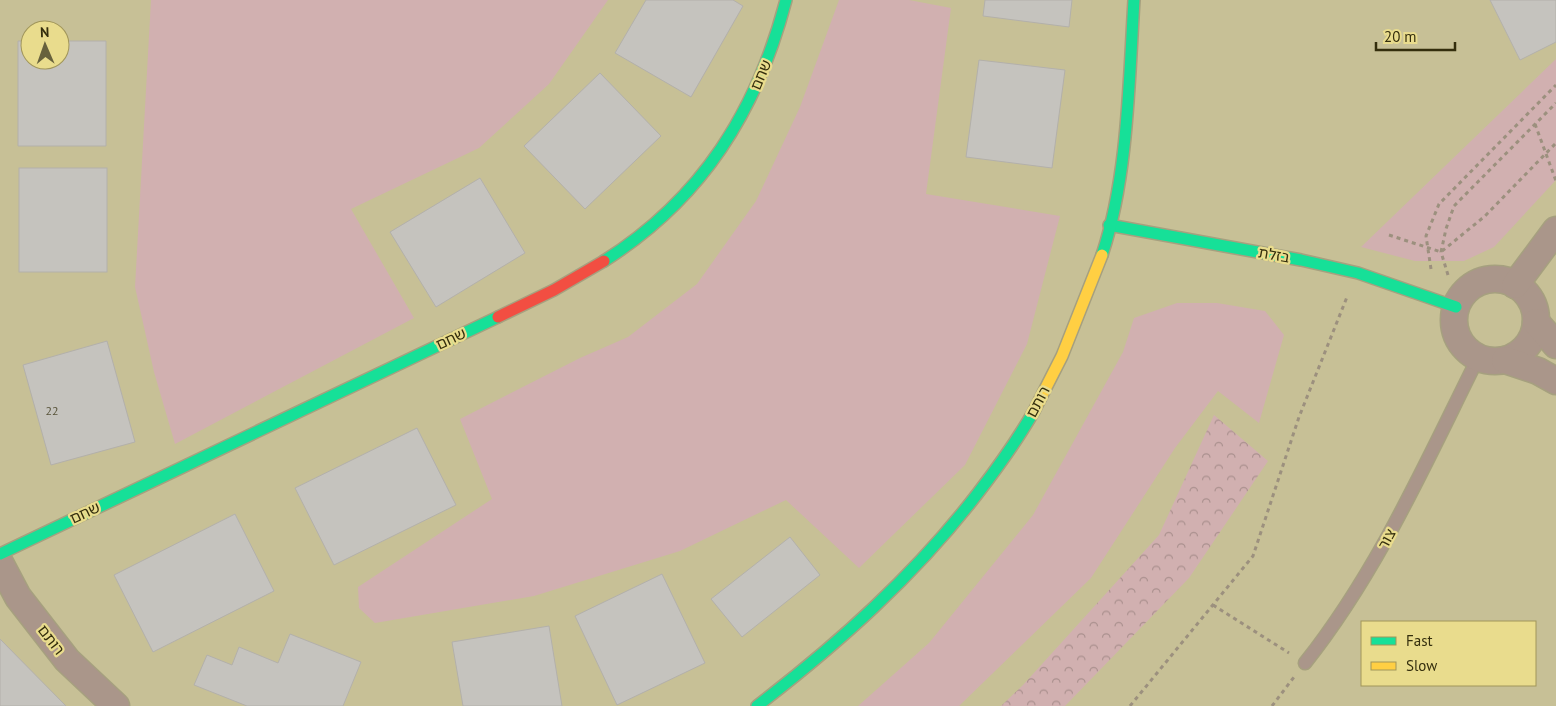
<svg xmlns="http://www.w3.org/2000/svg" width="1556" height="706" viewBox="0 0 1556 706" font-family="'PT Sans','Noto Sans Hebrew',sans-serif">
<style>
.green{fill:#d1b0b0}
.forest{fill:url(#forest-crowns)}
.building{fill:#c5c3be;stroke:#b3b0aa}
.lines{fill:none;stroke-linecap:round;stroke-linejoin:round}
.lane-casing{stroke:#a6a07f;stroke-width:15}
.street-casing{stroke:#a6a07f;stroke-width:29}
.fast-casing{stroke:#a6a07f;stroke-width:14}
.slow-casing{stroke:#a6a07f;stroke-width:14}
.jam-casing{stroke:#a6a07f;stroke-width:14}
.path{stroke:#9c907e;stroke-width:3;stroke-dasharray:4 4;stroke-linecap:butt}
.lane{stroke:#aa968a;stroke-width:12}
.street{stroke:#aa968a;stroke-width:26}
.fast{stroke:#16e098;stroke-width:11}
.slow{stroke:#ffcf43;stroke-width:11}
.jam{stroke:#f24e42;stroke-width:11}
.labels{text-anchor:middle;stroke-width:4.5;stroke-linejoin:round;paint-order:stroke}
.number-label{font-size:12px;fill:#585339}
.street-label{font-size:15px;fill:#342e0d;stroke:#e9dc8d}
</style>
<defs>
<pattern id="forest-crowns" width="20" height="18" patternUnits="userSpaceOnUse" patternTransform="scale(1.25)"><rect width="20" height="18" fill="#d1b0b0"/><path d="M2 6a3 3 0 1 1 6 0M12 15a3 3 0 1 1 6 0" fill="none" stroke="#aa908e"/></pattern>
</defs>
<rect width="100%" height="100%" fill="#c7c096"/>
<g class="green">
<path d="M151,0H608L549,84L479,148L351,209L414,318L175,444L154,372L135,287Z"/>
<path d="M839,0H909L951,8L926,194L1060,216L1027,344L965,465L859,568L786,500L680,551L534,596L375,623L359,608L358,587L492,499L460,419L580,358L628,337L697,284L756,201L800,107Z"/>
<path d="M1556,59V180L1494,247L1464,261H1415L1361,247Z"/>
<path d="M1177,303H1217L1265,311L1284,335L1259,423L1218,391L1175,448L1091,578L959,706H858L929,643L1033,515L1123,352L1134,318Z"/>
</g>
<path class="forest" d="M1214,415L1268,461L1189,578L1065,706H1001L1023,685L1159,535Z"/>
<g class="building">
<path d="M646,0H733L743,6L691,97L615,53Z"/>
<path d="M985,0H1072L1069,27L983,16Z"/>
<path d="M1490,0H1556V42L1520,60Z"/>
<path d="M18,41H30V60H60V41H106V146H18Z"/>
<path d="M979,60L1065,70L1052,168L966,157Z"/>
<path d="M600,73L661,136L585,209L524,146Z"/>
<rect x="19" y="168" width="88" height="104"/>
<path d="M480,178L525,253L436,307L390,232Z"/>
<path d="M107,341L135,442L51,465L23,365Z"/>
<path d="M417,428L456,505L334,565L295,488Z"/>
<path d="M235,514L274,591L153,652L114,575Z"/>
<path d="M790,537L820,575L742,637L711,599Z"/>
<path d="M662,574L705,663L617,705L575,616Z"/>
<path d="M549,626L562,706H463L452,642Z"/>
<path d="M290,634L361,662L343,706H247L194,685L207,655L232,665L239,647L278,663Z"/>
<path d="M0,639L66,706H0Z"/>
</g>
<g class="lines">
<g class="lane-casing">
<path id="lane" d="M1305,663C1378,571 1426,462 1478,358"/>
</g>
<g class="street-casing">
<g id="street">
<circle cx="1495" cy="320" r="41"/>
<path d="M1515,285L1556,230"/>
<path d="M1536,322L1556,345"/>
<path d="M1505,360L1538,371L1556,381"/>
<path d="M0,563L18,597L67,660L116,706"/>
</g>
</g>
<g class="fast-casing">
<g id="fast">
<path d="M1109,225L1301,260L1358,273L1456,307"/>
<path d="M1102,255C1128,178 1129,80 1134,0"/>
<path d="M604,261C702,199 757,111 786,0"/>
<path d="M0,554L498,317"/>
<path d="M757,706C839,643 915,575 978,493C998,467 1018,439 1034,411"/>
</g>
</g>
<g class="slow-casing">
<path id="slow" d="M1034,411L1062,356L1102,255"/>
</g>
<g class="jam-casing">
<path id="jam" d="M498,317L554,290L604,261"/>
</g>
<g class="path">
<path d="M1535,124L1556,181"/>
<path d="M1389,235L1441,252L1485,216L1556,143"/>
<path d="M1431,269L1426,236L1439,204L1556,85"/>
<path d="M1448,275L1441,252L1446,229L1454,206L1556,103"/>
<path d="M1213,605L1289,653"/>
<path d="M1130,706L1253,556L1299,417L1347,297"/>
<path d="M1272,706L1294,677"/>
</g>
<use href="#lane" class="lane"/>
<use href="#street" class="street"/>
<use href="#fast" class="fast"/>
<use href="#slow" class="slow"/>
<use href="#jam" class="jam"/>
</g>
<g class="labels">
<g class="number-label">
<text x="52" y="415">22</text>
</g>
<g class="street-label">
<text transform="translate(761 75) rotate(-67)" y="5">שחם</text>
<text transform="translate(1274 255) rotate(10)" y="5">בזלת</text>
<text transform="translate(451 339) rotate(-25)" y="5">שחם</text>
<text transform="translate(1038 402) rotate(-62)" y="5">רותם</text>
<text transform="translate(85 513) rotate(-25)" y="5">שחם</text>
<text transform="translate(1387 539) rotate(-61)" y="5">צור</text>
<text transform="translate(51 640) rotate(52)" y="5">רותם</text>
</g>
</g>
<rect x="1361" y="621" width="175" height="65" fill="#e9dc8d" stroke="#a1965a"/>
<rect x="1371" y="637" width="25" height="8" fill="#16e098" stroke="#a1965a"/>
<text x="1406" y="646" font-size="15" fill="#342e0d">Fast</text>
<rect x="1371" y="662" width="25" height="8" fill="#ffcf43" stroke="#a1965a"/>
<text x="1406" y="671" font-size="15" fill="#342e0d">Slow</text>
<g transform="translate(45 45) rotate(358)"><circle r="24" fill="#e9dc8d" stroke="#a1965a"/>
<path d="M0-4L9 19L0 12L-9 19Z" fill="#67613d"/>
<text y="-8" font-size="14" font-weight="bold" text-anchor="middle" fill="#342e0d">N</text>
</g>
<path d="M1376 42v8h79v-8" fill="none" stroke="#342e0d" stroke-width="2.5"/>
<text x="1384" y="42" font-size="15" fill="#342e0d" stroke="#e9dc8d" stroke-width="4" paint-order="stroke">20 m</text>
</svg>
